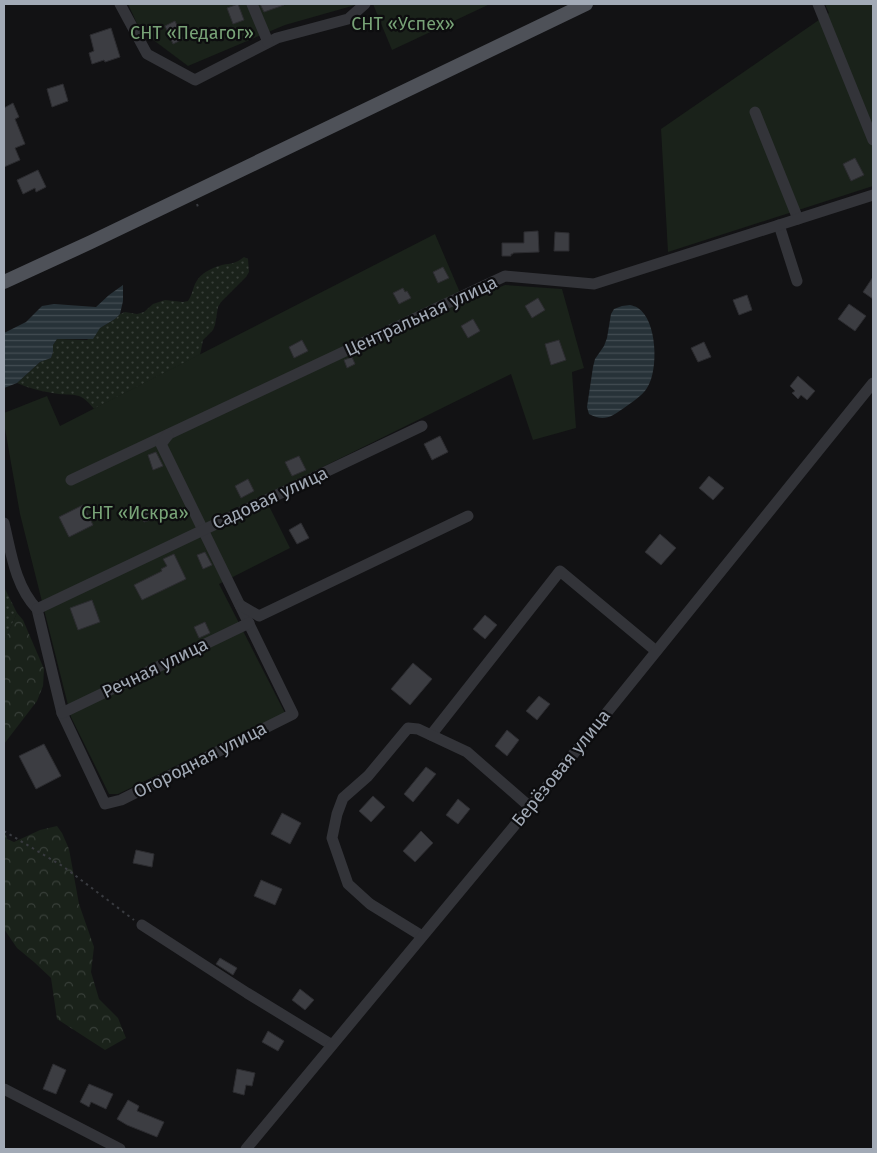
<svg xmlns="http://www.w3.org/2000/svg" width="877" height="1153" viewBox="0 0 877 1153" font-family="'Fira Sans',sans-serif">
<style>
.grass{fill:url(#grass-dots)}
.forest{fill:url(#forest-crowns)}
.green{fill:#1a221a}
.water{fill:url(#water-rules)}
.building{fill:#3c3d42;stroke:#2c2c30}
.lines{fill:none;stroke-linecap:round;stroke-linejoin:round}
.path{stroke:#393b40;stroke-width:2;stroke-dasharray:2.5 4;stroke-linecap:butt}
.minor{stroke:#333439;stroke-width:11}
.major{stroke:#4e5158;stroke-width:14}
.labels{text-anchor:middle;stroke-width:4.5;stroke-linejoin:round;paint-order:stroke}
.park-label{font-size:18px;fill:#78a377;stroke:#0d0d0f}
.street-label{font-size:18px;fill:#a2aab6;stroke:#0d0d0f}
</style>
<defs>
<pattern id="grass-dots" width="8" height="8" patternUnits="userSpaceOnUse" patternTransform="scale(1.25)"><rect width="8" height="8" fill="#1a221a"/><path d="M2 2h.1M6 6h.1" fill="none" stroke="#383f39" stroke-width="1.8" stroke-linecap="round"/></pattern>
<pattern id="forest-crowns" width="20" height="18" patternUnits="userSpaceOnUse" patternTransform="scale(1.25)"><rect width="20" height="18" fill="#1a221a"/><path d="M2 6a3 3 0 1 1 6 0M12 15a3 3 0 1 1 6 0" fill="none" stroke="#383f39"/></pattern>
<pattern id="water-rules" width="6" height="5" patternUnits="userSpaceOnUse" patternTransform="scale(1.25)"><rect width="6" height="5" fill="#273238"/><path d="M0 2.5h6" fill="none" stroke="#434d53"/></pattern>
</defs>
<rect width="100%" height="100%" fill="#121214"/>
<g class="grass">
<path d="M244,257L248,259L249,272L246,277L221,302L218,307L215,325L213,330L203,340L200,355L94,409C90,404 85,398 79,396C73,394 65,395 59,394C45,392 30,389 17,383L40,362L51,358L53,352V345L57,339L87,340L100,328L115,319L120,314L125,312L137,314L144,312L153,304L165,300L183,302L188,301C193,294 193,285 198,279C203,272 214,267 222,265C232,263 235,264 244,257Z"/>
<path d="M4,587L17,613L4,642Z"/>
</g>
<g class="forest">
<path d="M17,613L23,620L44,669L43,686L37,701L4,744V642Z"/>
<path d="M57,826L62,833L69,849L79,904L94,947L91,972L99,999L118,1018L126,1038L105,1050L57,1019L51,978L34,962L17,948L4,929V828L7,839L14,842L40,830Z"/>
</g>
<g class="green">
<path d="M128,4H359L285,25L188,66L140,30Z"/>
<path d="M373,4H490L392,50Z"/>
<path d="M825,4H873V186L668,252L661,129L829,13Z"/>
<path d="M435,234L464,302L505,285L562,289L584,368L572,372L576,428L533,440L511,374L264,496L290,548L219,584L285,713L118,794H109L71,717L20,514L4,423V413L47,396L60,426Z"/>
</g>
<g class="water">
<path d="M123,285V301L120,314L115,319L100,328L93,339H57L53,345V352L51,358L40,362L17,383L4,388V333L26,322L42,306L54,304L96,307L109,295Z"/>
<path d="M630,305C633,306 635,306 638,308C657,320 659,370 647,388C642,396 632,402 624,408C611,417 604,422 589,414L587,407L593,367L595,359L604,346L607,338L611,314L614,309L622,306Z"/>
</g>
<g class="building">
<path d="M238,4L244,20L233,24L227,8Z"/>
<path d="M260,4H284V5L264,12Z"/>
<path d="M175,21L183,39L173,44L165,26Z"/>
<path d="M111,28L120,57L105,62L104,60L92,64L89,53L94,51L90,35Z"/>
<path d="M63,84L68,101L52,107L47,89Z"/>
<path d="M13,103L19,117L15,119L25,144L15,148L20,160L4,167V108Z"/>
<path d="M855,158L864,175L851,181L843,164Z"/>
<path d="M38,170L46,187L36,192L35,188L23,194L17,180Z"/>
<path d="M538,231L539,252L513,253V254H511V256H502V243H524V232Z"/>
<path d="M555,232L569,233V251H554Z"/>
<path d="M443,267L449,278L438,283L433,272Z"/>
<path d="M873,277V299L863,292Z"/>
<path d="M403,288L405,292L407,291L411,298L399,304L393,293Z"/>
<path d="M747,295L752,310L739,315L733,300Z"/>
<path d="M538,298L545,310L532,318L525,306Z"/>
<path d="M849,304L866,316L855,331L838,319Z"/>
<path d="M473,319L480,331L468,338L461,326Z"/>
<path d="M302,340L308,351L294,358L289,347Z"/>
<path d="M559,340L566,360L551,365L545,344Z"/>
<path d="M704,342L711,357L698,362L691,348Z"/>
<path d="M352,357L355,364L347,368L344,360Z"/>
<path d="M798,376L815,391L807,400L801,395L798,399L792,393L795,391L790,386Z"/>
<path d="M440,436L448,452L432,460L424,444Z"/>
<path d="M156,452L163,466L153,470L148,455Z"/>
<path d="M299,456L306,470L292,476L285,462Z"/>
<path d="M709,476L724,488L713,500L699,488Z"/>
<path d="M248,479L254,491L241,498L235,486Z"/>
<path d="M83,505L93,525L69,537L59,517Z"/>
<path d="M149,509L153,519L144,522L141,512Z"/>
<path d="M301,523L309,538L297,544L289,530Z"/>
<path d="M660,534L676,548L661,565L645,552Z"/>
<path d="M205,552L212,565L203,569L197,555Z"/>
<path d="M174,554L186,579L142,600L134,585L162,571L161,569L167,566L163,559Z"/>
<path d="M92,600L100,622L78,630L70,608Z"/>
<path d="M485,615L497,625L485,639L473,629Z"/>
<path d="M205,622L210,633L199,638L194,627Z"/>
<path d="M413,663L432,679L410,705L391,689Z"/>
<path d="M539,696L550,704L537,720L526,711Z"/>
<path d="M507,730L519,740L507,756L495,746Z"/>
<path d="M44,744L61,776L36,789L19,756Z"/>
<path d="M426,767L436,774L413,802L404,794Z"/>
<path d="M373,796L385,807L371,822L359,811Z"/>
<path d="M458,799L470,809L458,824L446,815Z"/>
<path d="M282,813L301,823L290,844L271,834Z"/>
<path d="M421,831L433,843L415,862L403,851Z"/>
<path d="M136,850L154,854L152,867L133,863Z"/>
<path d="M261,880L282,889L275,905L254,896Z"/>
<path d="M220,958L237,968L233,975L216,964Z"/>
<path d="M300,989L314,1000L305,1010L292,1000Z"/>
<path d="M268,1031L284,1041L278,1051L262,1042Z"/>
<path d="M53,1064L66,1070L56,1094L43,1089Z"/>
<path d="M237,1069L255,1073L252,1086L246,1085L244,1095L233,1092Z"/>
<path d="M89,1084L113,1094L106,1109L91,1102L89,1107L80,1102Z"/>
<path d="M128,1100L139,1106L137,1111L164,1122L157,1137L127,1125L117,1119Z"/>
</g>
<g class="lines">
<g class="path">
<path d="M197,204L199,210"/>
<path d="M4,831L64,867L134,920"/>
</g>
<g class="minor">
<path d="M120,4L147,54L195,80L277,38L348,19L365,4"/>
<path d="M252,4L268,42"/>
<path d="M818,4L873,140"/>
<path d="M755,112L798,219"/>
<path d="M779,225L797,281"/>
<path d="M71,480L505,276L594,284L873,195"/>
<path d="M4,523C11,552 15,586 37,609L62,713L105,804L121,800L293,714L161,444L168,435"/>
<path d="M240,605L259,616L468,516"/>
<path d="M37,609L422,426"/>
<path d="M62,713L249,623"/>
<path d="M431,735L560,571L656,651"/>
<path d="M142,925L247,993L332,1045"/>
<path d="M422,936L370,904L348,884L332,838L337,814L343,798L368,776L408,728L418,729L467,752L530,807"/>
<path d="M4,1089L120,1149"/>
<path d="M246,1149L554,778L873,383"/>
</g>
<path class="major" d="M4,282L91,242L586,4"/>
</g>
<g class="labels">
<g class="park-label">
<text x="403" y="30">СНТ «Успех»</text>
<text x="192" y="39">СНТ «Педагог»</text>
<text x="135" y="519">СНТ «Искра»</text>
</g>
<g class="street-label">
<text transform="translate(421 316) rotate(-25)" y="6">Центральная улица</text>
<text transform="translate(270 498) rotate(-25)" y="6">Садовая улица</text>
<text transform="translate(155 668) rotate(-26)" y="6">Речная улица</text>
<text transform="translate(200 760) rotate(-27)" y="6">Огородная улица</text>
<text transform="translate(561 768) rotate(-51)" y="6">Берёзовая улица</text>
</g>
</g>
<rect width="877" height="1153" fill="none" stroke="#a2aab6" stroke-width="10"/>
</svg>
